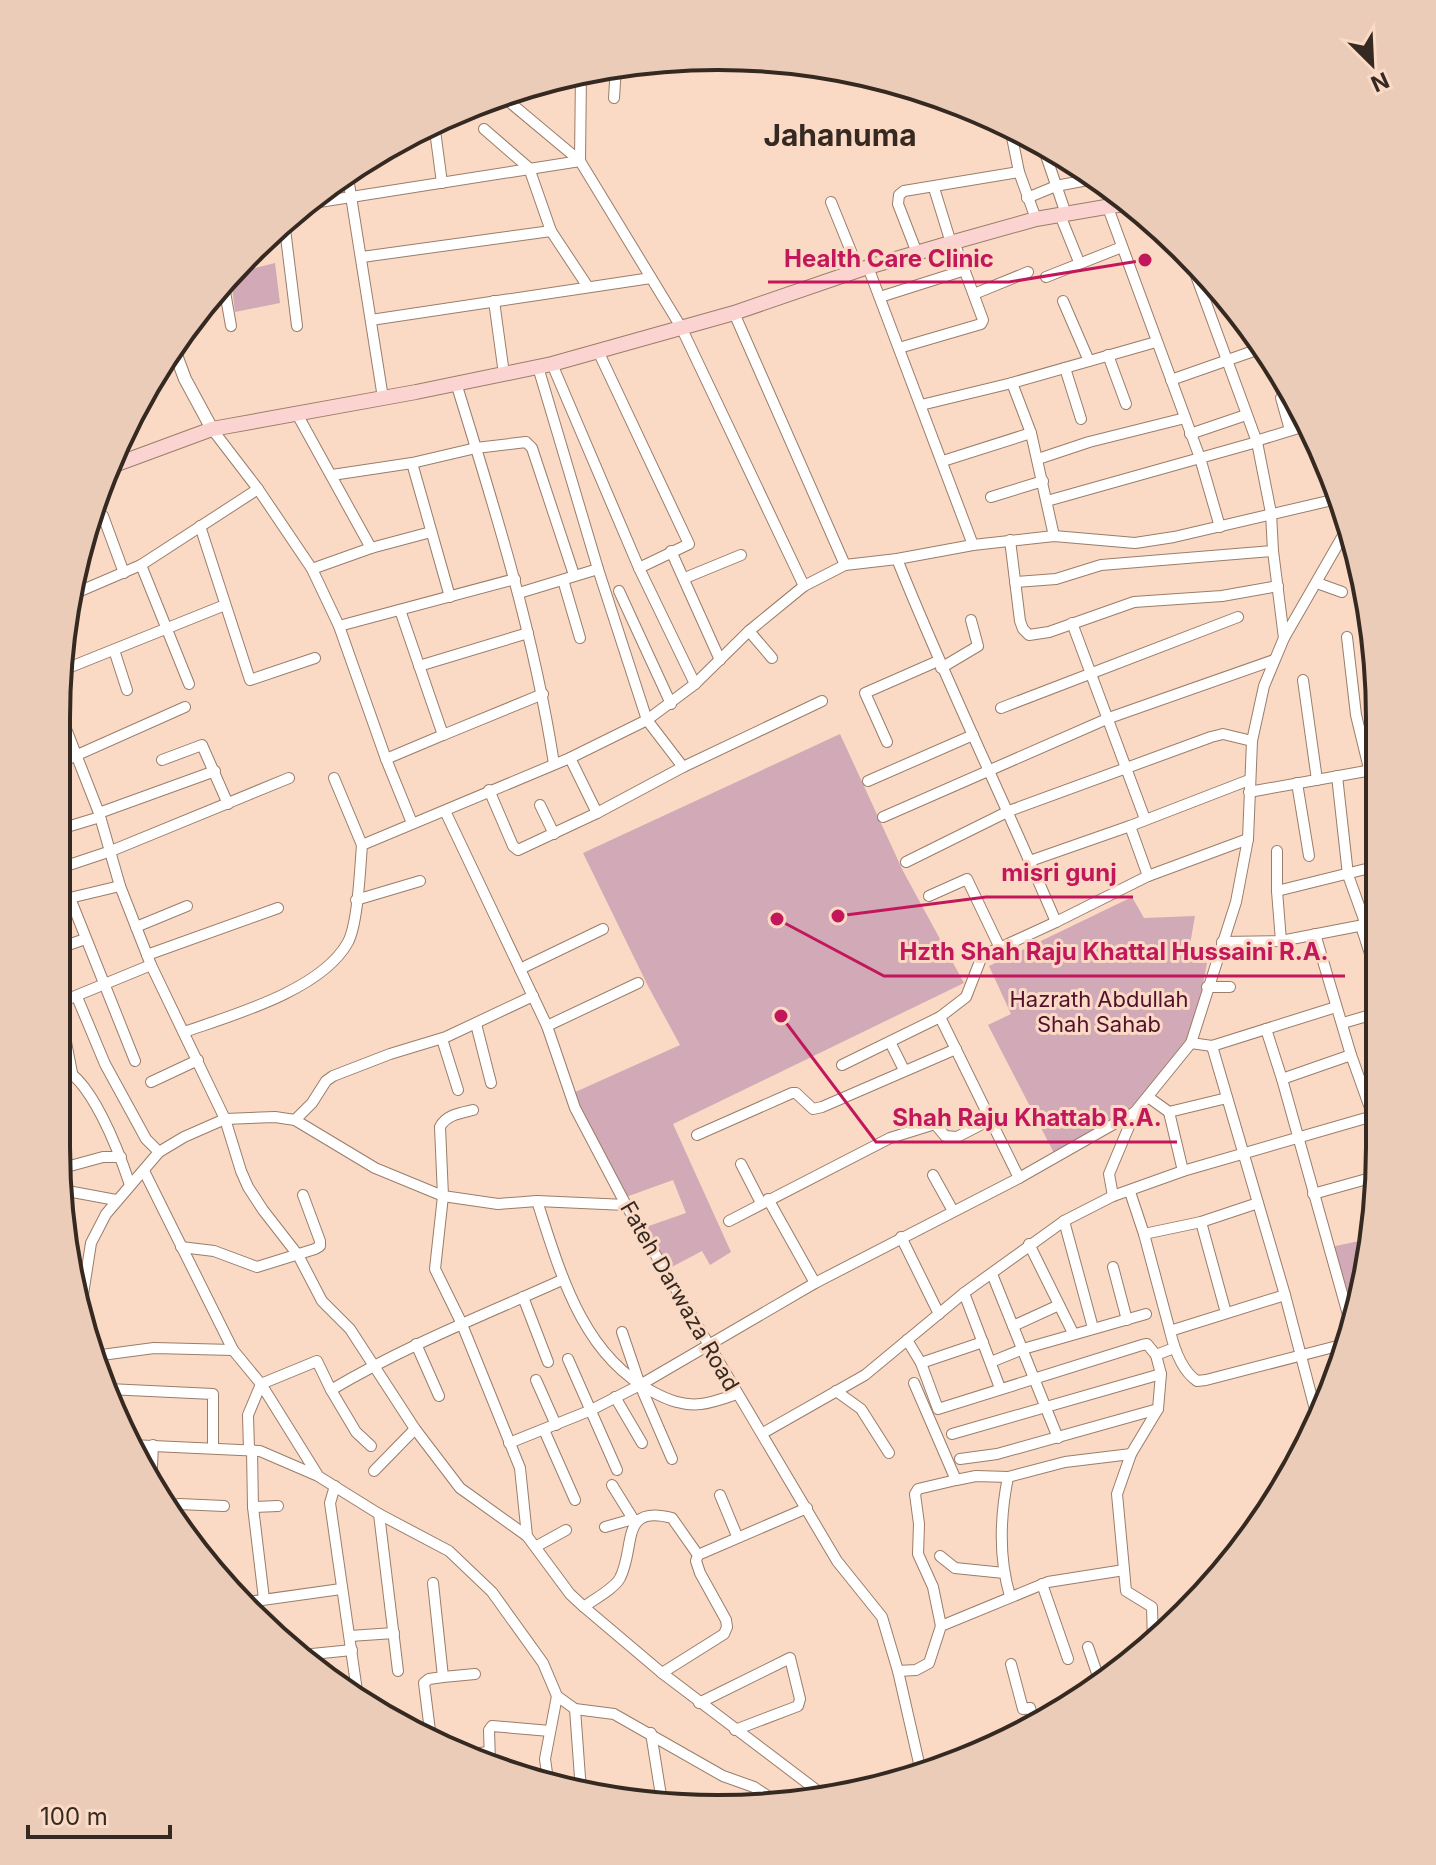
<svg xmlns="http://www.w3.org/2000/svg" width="1436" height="1865" viewBox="0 0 1436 1865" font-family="Inter,sans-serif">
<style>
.green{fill:#d2a9b6}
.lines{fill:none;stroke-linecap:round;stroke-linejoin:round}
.minor-casing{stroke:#9a7d6a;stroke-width:12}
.tertiary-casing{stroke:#9a7d6a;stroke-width:14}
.secondary-casing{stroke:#9a7d6a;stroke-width:16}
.minor{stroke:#fff;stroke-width:10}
.tertiary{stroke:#fff;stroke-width:12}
.secondary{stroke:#fbd3d0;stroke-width:14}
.labels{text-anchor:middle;stroke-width:6;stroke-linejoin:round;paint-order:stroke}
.park-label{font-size:22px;fill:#51112e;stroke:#fadac5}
.street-label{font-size:22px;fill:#352921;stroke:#fadac5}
.district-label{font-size:30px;font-weight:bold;fill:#352921;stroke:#fadac5}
.rim{fill:none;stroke:#352921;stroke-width:4}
.leader{fill:none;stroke:#c2185b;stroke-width:3}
.callout-dot{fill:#c2185b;stroke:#fadac5;stroke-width:3}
.callout-label{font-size:24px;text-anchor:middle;font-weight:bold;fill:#c2185b;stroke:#fadac5;stroke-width:6;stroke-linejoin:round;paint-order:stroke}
</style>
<rect width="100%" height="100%" fill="#fadac5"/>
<g class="green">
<path d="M275,263L280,303L235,312L231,279L239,272Z"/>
<path d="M840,734L903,871L964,983L673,1124L731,1252L710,1265L702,1251L668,1269L643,1228L686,1213L673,1180L626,1197L573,1093L680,1045L648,986L583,853Z"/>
<path d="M1132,897L1144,918L1195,916L1188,956L1207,963L1196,1021L1188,1042L1139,1102L1055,1155L988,1025L1011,1014L989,966Z"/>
<path d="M1373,1238L1352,1328L1331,1247Z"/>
</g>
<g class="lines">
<g class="minor-casing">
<g id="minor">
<path d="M501,95L580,161L681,327L804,586"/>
<path d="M614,98L616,66"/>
<path d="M434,123L442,183"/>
<path d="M1010,127L1019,172L1036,219"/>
<path d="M484,129L529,168L551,231L588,287"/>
<path d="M1042,144L1066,214"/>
<path d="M347,171L383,398"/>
<path d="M934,188L951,243"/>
<path d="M1027,198L1056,186L1098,178"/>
<path d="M831,202L859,271"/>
<path d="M313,203L580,161L581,71"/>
<path d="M1107,205L1200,458L1220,527"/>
<path d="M1060,215L1079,262"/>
<path d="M285,229L297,326"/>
<path d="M917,253L898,204L899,195L904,191L1019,172"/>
<path d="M362,257L551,231"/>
<path d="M868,267L973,545"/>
<path d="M1046,277L1122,247"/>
<path d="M224,286L231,326"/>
<path d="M974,294L1028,272"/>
<path d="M880,297L965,270"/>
<path d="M494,301L504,374"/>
<path d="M1063,301L1089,361"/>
<path d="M734,313L845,565"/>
<path d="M371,320L651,278"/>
<path d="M899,348L981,324L983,320L954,242"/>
<path d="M598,351L689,544L639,568"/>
<path d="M1108,355L1126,404"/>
<path d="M552,364L639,568L695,684"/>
<path d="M162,365L177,358"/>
<path d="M538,367L598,569L647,720L683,767"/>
<path d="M1065,368L1081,419"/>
<path d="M1171,380L1265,347"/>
<path d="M456,383C495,509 534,634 554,764"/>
<path d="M1012,383L1031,433"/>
<path d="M1281,398L1290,430"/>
<path d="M921,405L1012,383L1156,342"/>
<path d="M297,414L371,548L312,569"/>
<path d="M212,429L258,489L312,569L339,626L386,759L412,823"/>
<path d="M1190,434L1246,415"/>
<path d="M1256,441L1305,426"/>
<path d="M1038,459L1089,442L1185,418"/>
<path d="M943,461L1031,433L1054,536"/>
<path d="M412,463L450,597"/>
<path d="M332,475L412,463L476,448L526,442L532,448L574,575"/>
<path d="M991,497L1043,481"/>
<path d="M1047,501L1257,442"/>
<path d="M92,510L103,516L124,573"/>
<path d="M200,526L250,680L315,658"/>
<path d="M1010,540L1020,621L1023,629L1029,635L1049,632L1134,602L1222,596L1278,586"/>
<path d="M371,548L431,532"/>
<path d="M671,551L720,660"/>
<path d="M1273,551L1284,638"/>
<path d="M897,559C946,682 1004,800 1056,922L1148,876L1248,839"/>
<path d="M141,565L189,684"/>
<path d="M685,578L741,555"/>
<path d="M563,580L580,638"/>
<path d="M1015,582L1056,579L1101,565L1273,551L1271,513L1257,442L1187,251"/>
<path d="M1317,583L1342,592"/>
<path d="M619,591L671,704"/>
<path d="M519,593L598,569"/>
<path d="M71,595L141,565L258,489"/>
<path d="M1072,623L1145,819"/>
<path d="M339,626L515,579"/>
<path d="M749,631L772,658"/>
<path d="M1347,637L1356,715L1374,789"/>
<path d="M114,650L127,690"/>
<path d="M419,666L528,633"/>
<path d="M941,668L978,646L971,620"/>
<path d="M58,672L225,605"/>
<path d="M1303,680L1317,780"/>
<path d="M57,706L99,813L120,886L151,965L225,1119L241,1171L248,1187L263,1210L298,1255L322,1301L350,1329L415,1429L460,1488L527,1536"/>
<path d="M1001,708L1238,617"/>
<path d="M443,735L543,694"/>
<path d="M887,742L865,693L938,661"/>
<path d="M570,758L597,813L683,767L822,701"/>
<path d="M386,759L443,735L400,610"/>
<path d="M162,760L202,745L228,804"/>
<path d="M57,764L185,707"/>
<path d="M1337,776L1348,875L1366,925"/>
<path d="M334,778L362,845"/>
<path d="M868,781L973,735"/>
<path d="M1297,783L1309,856"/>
<path d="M489,790L513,846L518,850L597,813"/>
<path d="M1249,792L1372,770"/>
<path d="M540,805L554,834"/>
<path d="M445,811L547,1026L575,1108L626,1205L837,1561L882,1617L898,1671L921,1772"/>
<path d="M99,813L215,771"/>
<path d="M883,817L1109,718L1274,660"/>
<path d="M57,830L100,817"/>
<path d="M1277,851V891L1281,941"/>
<path d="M1030,861L1130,826"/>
<path d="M906,862L1009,811L1211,737L1223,734L1252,741"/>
<path d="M57,869L111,851L289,778"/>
<path d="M1148,876L1130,826L1249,780"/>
<path d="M1277,891L1374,867"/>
<path d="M929,896L967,879L1000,948"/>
<path d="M70,898L135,1061"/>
<path d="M356,900L420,881"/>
<path d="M57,901L120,886"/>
<path d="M1361,926L1374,966"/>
<path d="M136,927L187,906"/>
<path d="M1315,934L1351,1055L1374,1119"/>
<path d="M1222,942L1281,941L1374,923"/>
<path d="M57,949L85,939"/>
<path d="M147,955L278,908"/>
<path d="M520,969L603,929"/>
<path d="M1207,987H1230"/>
<path d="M77,997L105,1064L146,1139L159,1152"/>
<path d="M56,1004L151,965"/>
<path d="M56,1015L65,1037L72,1073"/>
<path d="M940,1017L1019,1178"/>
<path d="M1343,1023L1374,1014"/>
<path d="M476,1024L491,1083"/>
<path d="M547,1026L638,983"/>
<path d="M1266,1029L1282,1079"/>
<path d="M184,1032C233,1015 322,990 348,942C358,923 360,869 362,845L570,758L647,720L695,684L749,631L804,586L845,565L897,559L973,545L1054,536L1135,543L1174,537L1341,498"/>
<path d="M442,1039L458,1090"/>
<path d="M890,1042L904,1070"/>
<path d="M1191,1043L1212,1046L1336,1007"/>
<path d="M1212,1046L1285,1295L1317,1417"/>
<path d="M1351,1055L1282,1079L1352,1329"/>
<path d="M842,1065L940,1017L966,997L982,956L1056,922"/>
<path d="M56,1066C90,1072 120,1155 130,1185"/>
<path d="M151,1082L198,1060"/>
<path d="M1148,1097L1169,1112L1227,1098"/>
<path d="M473,1110C460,1113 446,1115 440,1127L443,1196L435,1269L461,1322L520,1468L527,1536L570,1594L584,1607L662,1673L823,1795"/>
<path d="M1169,1112L1183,1171"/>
<path d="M295,1120L312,1103L326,1081L333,1076L390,1054L446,1037L533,996"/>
<path d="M697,1135L792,1093H796L813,1109L822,1107L956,1049"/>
<path d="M741,1164L761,1203"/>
<path d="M59,1169L103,1157H121"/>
<path d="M144,1171L233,1350L261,1384L317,1474"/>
<path d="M933,1175L953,1211"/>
<path d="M62,1190L116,1200"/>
<path d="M1130,1192L1144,1234L1201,1222L1258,1203"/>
<path d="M1313,1194L1374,1177"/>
<path d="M1113,1196L1109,1174L1135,1112"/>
<path d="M768,1199L815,1283"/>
<path d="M537,1201C560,1272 582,1355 653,1392C668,1400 683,1406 701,1404C712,1403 725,1398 737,1394"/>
<path d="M729,1221L890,1138L935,1124L945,1136L957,1137L990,1120"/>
<path d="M1064,1221L1093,1328"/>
<path d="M1201,1222L1226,1313"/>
<path d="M1144,1234L1170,1331"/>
<path d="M901,1237L939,1314"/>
<path d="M1029,1244L1073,1333"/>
<path d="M181,1247L214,1251L257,1267L315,1249L320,1246V1241L303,1195"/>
<path d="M1113,1267L1127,1320"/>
<path d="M992,1274L1058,1438"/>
<path d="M964,1293L1000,1388"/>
<path d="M1285,1295L1170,1331C1174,1348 1181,1370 1197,1381L1206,1380L1349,1343"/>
<path d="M523,1297L548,1362"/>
<path d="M79,1320L91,1243L106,1214L159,1152L184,1137L225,1119L275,1117L295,1120L375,1168L443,1196L498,1204L537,1201L626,1205"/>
<path d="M1013,1326L1059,1305"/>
<path d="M622,1332L640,1385L672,1459"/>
<path d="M907,1340L921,1363L938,1409L1142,1345L1147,1344L1156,1355"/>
<path d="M416,1344L439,1396"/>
<path d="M94,1356L154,1348L233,1350"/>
<path d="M568,1359L617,1470"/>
<path d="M991,1362L1023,1349L1146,1314"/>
<path d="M921,1363L983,1342"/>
<path d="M536,1380L556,1425"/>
<path d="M914,1383L956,1480"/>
<path d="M108,1389L213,1394V1448"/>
<path d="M331,1390L356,1432L371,1446"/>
<path d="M836,1391L861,1409L889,1453"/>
<path d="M615,1397L642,1443"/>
<path d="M544,1430L575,1500"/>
<path d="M763,1433L865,1375L964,1293L1064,1221L1113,1196L1183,1171L1373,1116"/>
<path d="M952,1434L1161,1374"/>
<path d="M509,1443L589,1411L640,1385L815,1283L1019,1178L1135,1112L1191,1043L1236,902L1248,839L1252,741L1264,686L1284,638L1349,525"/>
<path d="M131,1445L260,1451L318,1476L379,1514L449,1551L492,1592L543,1663L557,1696L575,1709L614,1714L723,1776L754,1787L775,1801"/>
<path d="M249,1450L248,1415L261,1384L317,1361L331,1390C405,1346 484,1315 562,1280"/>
<path d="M252,1450L253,1507L264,1599"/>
<path d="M960,1459L997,1454L1158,1409"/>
<path d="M374,1471L415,1429"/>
<path d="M1008,1477C1000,1517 998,1556 1010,1596"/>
<path d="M612,1485L635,1522"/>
<path d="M335,1486L330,1503L358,1698"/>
<path d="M151,1487L153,1445"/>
<path d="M720,1495L737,1536"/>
<path d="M253,1507L278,1506"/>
<path d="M167,1508L179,1504L224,1506"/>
<path d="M379,1514L398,1671"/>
<path d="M605,1527L633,1519"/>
<path d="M537,1546L566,1530"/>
<path d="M940,1556L955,1568L1004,1573"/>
<path d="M1042,1584L1068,1659"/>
<path d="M241,1603L341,1589"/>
<path d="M584,1607C594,1599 614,1589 620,1578C636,1547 619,1504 672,1518L698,1555"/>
<path d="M941,1626L933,1587L918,1554L919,1524L915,1494L918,1489L956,1480L976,1476L1008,1477L1065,1462L1131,1454"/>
<path d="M350,1636L394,1633"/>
<path d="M1153,1642L1152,1607L1126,1591L1117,1494L1131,1454L1158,1409L1161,1374L1156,1355L1174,1348"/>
<path d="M1088,1647L1101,1685"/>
<path d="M302,1655L352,1650"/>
<path d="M1011,1664L1023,1709L1030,1708L1034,1721"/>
<path d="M898,1671L916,1670L929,1663L941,1626L1048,1582L1124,1570"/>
<path d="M662,1673L724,1634L727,1627L726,1620L700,1573L696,1561L698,1555L807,1508"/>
<path d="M443,1677L475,1674"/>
<path d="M699,1703L790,1658L800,1699L798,1706L735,1730"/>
<path d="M575,1709L581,1791"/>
<path d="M651,1733L662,1802"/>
<path d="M431,1739L424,1683L429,1679L443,1677L433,1583"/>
<path d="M469,1754L489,1752"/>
<path d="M490,1763L489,1730L492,1726L550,1731"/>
<path d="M549,1787L545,1759L557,1696"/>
</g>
</g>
<g class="tertiary-casing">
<path id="tertiary" d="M173,347L185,379L212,429"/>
</g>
<g class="secondary-casing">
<path id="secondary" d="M109,467L212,429L416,392L552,364L734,313L868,267L954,242L1036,219L1129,203"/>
</g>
<use href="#minor" class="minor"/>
<use href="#tertiary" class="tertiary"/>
<use href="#secondary" class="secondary"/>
</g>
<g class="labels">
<g class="park-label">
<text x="1099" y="1007">Hazrath Abdullah<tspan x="1099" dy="25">Shah Sahab</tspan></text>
</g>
<g class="street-label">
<text transform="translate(680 1296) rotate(60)" y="8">Fateh Darwaza Road</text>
</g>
<g class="district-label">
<text x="840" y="146">Jahanuma</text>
</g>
</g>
<path d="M0 0H1436V1865H0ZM718 70H718A648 648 0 0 1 1366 718V1147A648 648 0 0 1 718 1795H718A648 648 0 0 1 70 1147V718A648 648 0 0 1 718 70Z" fill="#eaccb8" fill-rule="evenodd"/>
<path class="rim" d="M718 70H718A648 648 0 0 1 1366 718V1147A648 648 0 0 1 718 1795H718A648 648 0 0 1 70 1147V718A648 648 0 0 1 718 70Z"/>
<path class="leader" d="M1145 260L1009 282H768M838 916L986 897H1133M777 919L884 976H1345M781 1016L876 1142H1177"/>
<g class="callout-dot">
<circle cx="1145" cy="260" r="8"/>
<circle cx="838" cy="916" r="8"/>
<circle cx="777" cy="919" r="8"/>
<circle cx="781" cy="1016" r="8"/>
</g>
<g class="callout-label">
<text x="889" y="267">Health Care Clinic</text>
<text x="1059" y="881">misri gunj</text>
<text x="1114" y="960">Hzth Shah Raju Khattal Hussaini R.A.</text>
<text x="1027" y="1126">Shah Raju Khattab R.A.</text>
</g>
<g transform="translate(1372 64) rotate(156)" stroke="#fadac5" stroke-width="6" paint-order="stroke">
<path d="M0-6L14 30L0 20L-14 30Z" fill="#352921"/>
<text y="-12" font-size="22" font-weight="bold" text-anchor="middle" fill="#352921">N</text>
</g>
<path d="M28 1825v12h142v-12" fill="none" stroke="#352921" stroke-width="4"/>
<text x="40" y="1825" font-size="24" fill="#352921" stroke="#fadac5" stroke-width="6" paint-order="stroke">100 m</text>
</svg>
